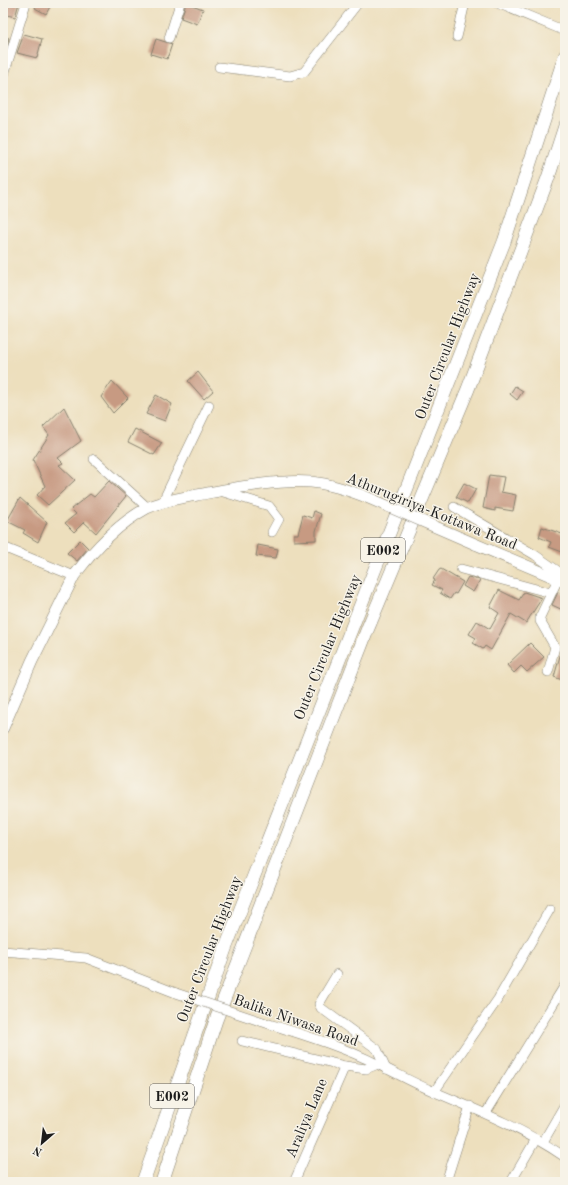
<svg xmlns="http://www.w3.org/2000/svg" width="568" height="1185" viewBox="0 0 568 1185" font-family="'Old Standard TT',serif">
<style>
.building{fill:#c79a82}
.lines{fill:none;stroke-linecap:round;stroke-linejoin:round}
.minor-casing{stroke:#847e6c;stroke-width:10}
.major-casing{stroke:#847e6c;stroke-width:12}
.highway-casing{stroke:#847e6c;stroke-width:14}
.minor{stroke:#fff;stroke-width:9}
.major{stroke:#fff;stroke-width:11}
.highway{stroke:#fff;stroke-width:13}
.minor-bridge-casing{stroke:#847e6c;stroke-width:10;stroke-linecap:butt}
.major-bridge-casing{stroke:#847e6c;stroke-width:12;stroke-linecap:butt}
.minor-bridge{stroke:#fff;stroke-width:9}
.major-bridge{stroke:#fff;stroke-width:11}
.labels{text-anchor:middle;stroke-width:3;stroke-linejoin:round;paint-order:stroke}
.shield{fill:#f7f3e8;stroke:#5e5c59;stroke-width:1}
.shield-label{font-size:14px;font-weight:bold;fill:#1c1c1c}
.street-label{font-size:15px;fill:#1c1c1c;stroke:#f7f3e8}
</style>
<rect width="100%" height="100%" fill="#f7f3e8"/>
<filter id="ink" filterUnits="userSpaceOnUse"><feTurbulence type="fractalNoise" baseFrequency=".025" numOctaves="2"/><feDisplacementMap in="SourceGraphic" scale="8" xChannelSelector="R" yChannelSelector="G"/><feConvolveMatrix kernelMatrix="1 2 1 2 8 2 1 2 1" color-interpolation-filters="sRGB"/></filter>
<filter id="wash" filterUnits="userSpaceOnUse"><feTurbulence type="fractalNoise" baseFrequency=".012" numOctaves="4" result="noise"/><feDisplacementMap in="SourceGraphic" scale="16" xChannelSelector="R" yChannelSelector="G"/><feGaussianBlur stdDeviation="0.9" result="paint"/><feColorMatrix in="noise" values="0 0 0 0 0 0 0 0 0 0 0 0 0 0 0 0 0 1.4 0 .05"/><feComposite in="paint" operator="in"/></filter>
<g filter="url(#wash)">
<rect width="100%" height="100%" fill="#eddfbd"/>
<g id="blocks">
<g class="building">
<path d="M3,3H19L15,17L3,14Z"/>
<path d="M37,3H52L46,14L35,8Z"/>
<path d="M186,3L203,9L197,24L181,18Z"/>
<path d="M24,34L42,39L37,58L17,53Z"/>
<path d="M3,36L9,38L6,49L3,48Z"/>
<path d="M156,39L172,44L167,59L151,54Z"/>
<path d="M198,372L213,391L204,399L188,381Z"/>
<path d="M112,381L128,398L113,413L101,397Z"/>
<path d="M515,386L523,391L517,400L510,394Z"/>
<path d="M156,395L172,404L165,421L146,414Z"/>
<path d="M64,407L81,441L58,458L63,463L59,465L75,480L48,505L37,495L45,486L33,460L49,435L43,427Z"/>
<path d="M135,429L162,443L154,455L128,442Z"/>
<path d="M489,475L504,477L501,492L516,495L513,511L495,508V511L483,508Z"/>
<path d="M109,481L126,496L96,533L84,522L74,532L65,523L76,514L71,509L90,494L94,497Z"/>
<path d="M464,483L476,489L468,503L456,497Z"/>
<path d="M20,498L47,522L38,542L23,533L25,530L7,521Z"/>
<path d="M314,511L321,514L316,531V540L294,541V534H298L303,515L312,518Z"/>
<path d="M542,527L565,535V553L549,547L551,542L539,537Z"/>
<path d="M80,540L88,548L77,561L67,553Z"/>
<path d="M258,545L278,549L276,558L256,556Z"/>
<path d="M441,569L463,582L456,594L454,593L450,599L440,593L442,590L432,585L435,580L433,579L439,570Z"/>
<path d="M468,577L480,580L473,592L463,586Z"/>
<path d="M499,590L519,600L524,592L542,598L526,623L511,614L491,650L485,646L483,649L473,643L476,638L469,634L477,621L490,629L499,613L490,607Z"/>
<path d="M558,592L565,595V611L552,605Z"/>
<path d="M565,638V681L554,677Z"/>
<path d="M530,643L544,657L527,672L521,666L514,673L507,665Z"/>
</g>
</g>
</g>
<g filter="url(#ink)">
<use href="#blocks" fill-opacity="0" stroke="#847e6c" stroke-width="1"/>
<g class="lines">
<g class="minor-casing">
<g id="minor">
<path d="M497,3L565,31"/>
<path d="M457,37L465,3"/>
<path d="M169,38L180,3"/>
<path d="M219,67L290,76L304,72L358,3"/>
<path d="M3,78L26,3"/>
<path d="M94,459L148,508"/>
<path d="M220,491L269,506L279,519L272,532"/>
<path d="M162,503L209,405"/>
<path d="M454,507L535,555L565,576"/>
<path d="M3,547L74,576"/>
<path d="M461,569L551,593"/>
<path d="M548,672L555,647L540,621V617L558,579"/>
<path d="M3,951L86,958L176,993"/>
<path d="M337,974L319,1004L321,1008L377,1049L386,1069"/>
<path d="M257,1020C297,1033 339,1045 377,1064C396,1073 415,1084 435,1092C480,1111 524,1129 565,1157"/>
<path d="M242,1041L345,1066L366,1069L378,1064"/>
<path d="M434,1092L498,999L550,909"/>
<path d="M486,1113L565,985"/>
<path d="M543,1142L565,1104"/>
<path d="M294,1182L345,1066"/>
<path d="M446,1182L470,1106"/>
<path d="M511,1182L536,1139"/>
</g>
</g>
<g class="major-casing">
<g id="major">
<path d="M475,544L565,582"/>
<path d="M3,728L32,661L74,576C94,549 118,524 147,508C162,501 181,498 197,495C230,489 278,479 311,482C330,484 347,490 364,496"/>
</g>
</g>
<g class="highway-casing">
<g id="highway">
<path d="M143,1182L225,949L504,242L565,56"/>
<path d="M162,1182L216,1020L368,628L468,389L548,178L565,126"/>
</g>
</g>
<use href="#minor" class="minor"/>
<use href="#major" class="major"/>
<use href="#highway" class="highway"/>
<g class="minor-bridge-casing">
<path id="minor-bridge" d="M176,993L257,1020"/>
</g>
<g class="major-bridge-casing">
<path id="major-bridge" d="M364,496L475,544"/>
</g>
<use href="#minor-bridge" class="minor-bridge"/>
<use href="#major-bridge" class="major-bridge"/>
</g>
</g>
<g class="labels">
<g class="shield">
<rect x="361" y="538" width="44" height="24" rx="3"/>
<rect x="150" y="1084" width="44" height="24" rx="3"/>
</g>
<g class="shield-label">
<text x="383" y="555">E002</text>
<text x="172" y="1101">E002</text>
</g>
<g class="street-label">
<text transform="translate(447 346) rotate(-69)" y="5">Outer Circular Highway</text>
<text transform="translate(432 511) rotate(22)" y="5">Athurugiriya-Kottawa Road</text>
<text transform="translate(327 647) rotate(-68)" y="5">Outer Circular Highway</text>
<text transform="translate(209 949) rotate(-69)" y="5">Outer Circular Highway</text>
<text transform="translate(296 1020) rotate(19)" y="5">Balika Niwasa Road</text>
<text transform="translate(306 1118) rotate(-67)" y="5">Araliya Lane</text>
</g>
</g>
<rect width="568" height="1185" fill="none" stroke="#f7f3e8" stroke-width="16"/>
<g transform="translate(42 1143) rotate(208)" stroke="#f7f3e8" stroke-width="3" paint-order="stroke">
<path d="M0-3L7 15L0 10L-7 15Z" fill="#1c1c1c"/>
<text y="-6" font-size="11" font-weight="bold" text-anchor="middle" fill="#1c1c1c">N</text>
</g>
</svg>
